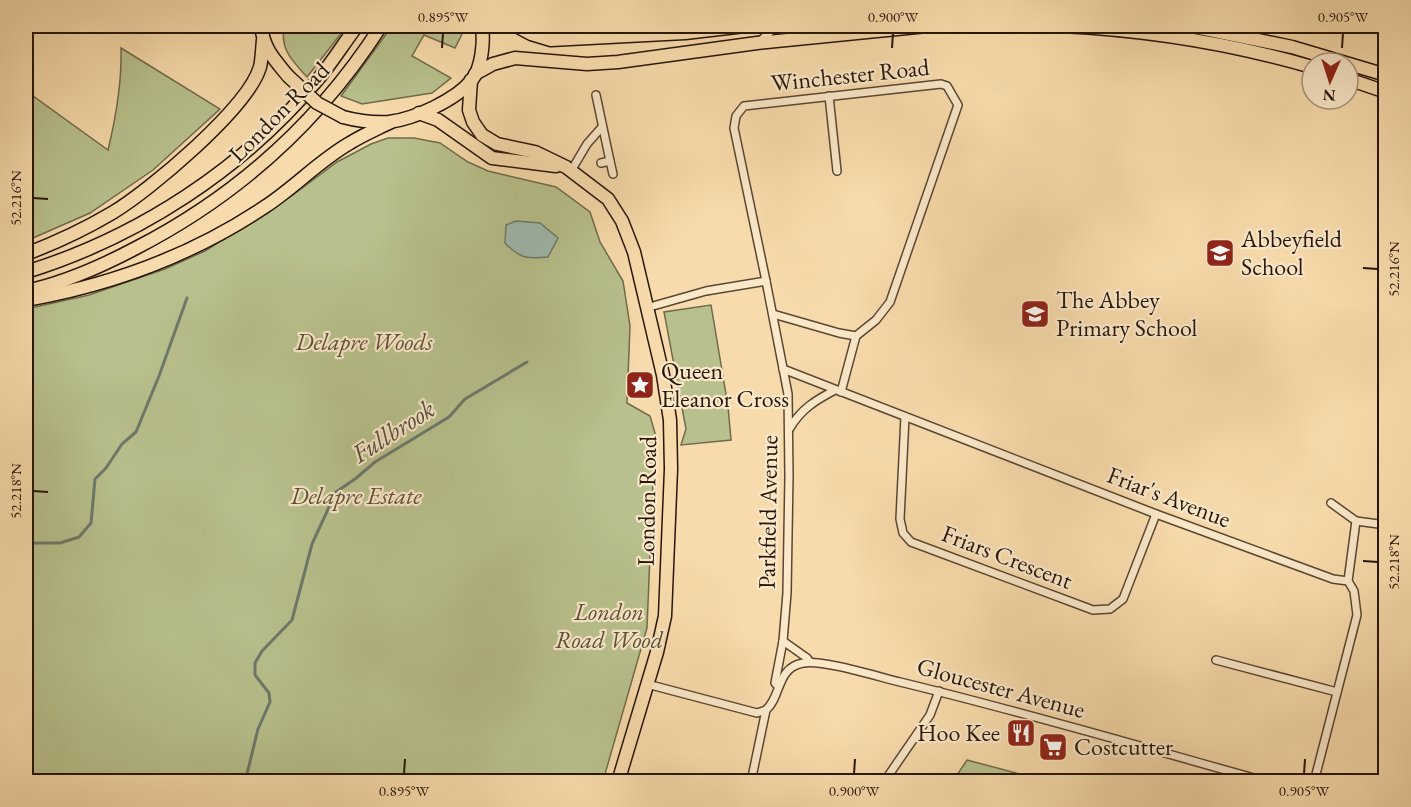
<svg xmlns="http://www.w3.org/2000/svg" width="1411" height="807" viewBox="0 0 1411 807" font-family="'EB Garamond',serif">
<style>
.green{fill:#b8c18d;stroke:#706b4b;stroke-width:1.5}
.water{fill:#9ebbae;stroke:#6e796c;stroke-width:1.5}
.lines{fill:none;stroke-linecap:round;stroke-linejoin:round}
.stream{stroke:#6e796c;stroke-width:3}
.street-casing{stroke:#5b4632;stroke-width:10}
.highway-casing{stroke:#271509;stroke-width:15}
.street{stroke:#fae8c9;stroke-width:7}
.highway{stroke:#f8dbac;stroke-width:12}
.highway-bridge-casing{stroke:#271509;stroke-width:15;stroke-linecap:butt}
.highway-bridge{stroke:#f8dbac;stroke-width:12}
.ticks{fill:none;stroke:#271509;stroke-width:2}
.labels{text-anchor:middle;stroke-width:4.5;stroke-linejoin:round;paint-order:stroke}
.street-label{font-size:24px;fill:#271509;stroke:#fae8c9}
.poi-label{font-size:24px;fill:#271509;stroke:#fae8c9;text-anchor:start}
.park-label{font-size:24px;font-style:italic;fill:#5a5137;stroke:#fae8c9}
.water-label{font-size:26px;font-style:italic;fill:#514f43;stroke:#fae8c9}
.neatline{fill:none;stroke:#271509;stroke-width:2}
.ticks-label{font-size:15px;text-anchor:middle;fill:#271509}
</style>
<rect width="100%" height="100%" fill="#f8dbac"/>
<filter id="stains"><feTurbulence type="fractalNoise" baseFrequency=".00333" numOctaves="4"/><feColorMatrix values="0 0 0 0 .2 0 0 0 0 .09 0 0 0 0 .02 0 0 0 .5 -.17"/></filter>
<radialGradient id="worn" r=".72"><stop offset=".6" stop-color="#630" stop-opacity="0"/><stop offset="1" stop-color="#630" stop-opacity=".3"/></radialGradient>
<g class="green">
<path d="M284,26H347L307,77C292,60 280,50 284,26Z"/>
<path d="M392,26H466L455,48L424,35L412,56L451,78L432,93L362,104L341,96Z"/>
<path d="M121,48L220,109L153,170L90,213L26,241V91L108,150C116,117 122,82 121,48Z"/>
<path d="M388,138H414L440,143L468,162L488,171L556,187L590,212L600,242L623,281L630,326L627,403L650,416L655,433L647,628L603,781L26,782V309L89,295L165,269L205,251L293,195L337,162L371,144Z"/>
<path d="M711,305L728,406L731,440L681,445L686,429L664,312Z"/>
<path d="M967,760L1046,781H953Z"/>
</g>
<path class="water" d="M516,221L540,223L558,238L548,257C528,259 520,259 505,243L506,225Z"/>
<g class="lines">
<g class="stream">
<path d="M26,551L34,543H60L79,537L91,523L95,479L106,468L122,444L136,432L159,376L187,298"/>
<path d="M245,782L258,729L270,702L269,693L255,675V663L262,651L292,620L312,544L336,492L355,479L375,462L449,417L465,399L527,362"/>
</g>
<g class="street-casing">
<g id="street">
<path d="M759,42L777,26"/>
<path d="M596,95L610,161"/>
<path d="M829,96L837,171"/>
<path d="M601,163L610,161L613,174"/>
<path d="M571,171L587,144L602,127"/>
<path d="M766,281L734,128L736,116L744,106L941,84L947,86L958,105L890,302L876,320L856,336L841,392"/>
<path d="M646,308L706,291L766,281L788,394L789,476L787,593L783,641L775,683L778,686"/>
<path d="M773,314L839,333L856,336"/>
<path d="M783,369L1156,514L1333,579L1348,581L1354,591L1357,615L1314,782"/>
<path d="M905,417L900,519L903,533L911,542L1093,610L1110,609L1123,599L1156,514"/>
<path d="M790,428C801,409 816,400 835,390"/>
<path d="M1331,503L1356,521"/>
<path d="M1348,581L1356,521L1386,525"/>
<path d="M783,641L807,658L810,662"/>
<path d="M1216,660L1337,692"/>
<path d="M647,684L757,713L766,710"/>
<path d="M751,782L766,710C782,696 776,668 803,663C822,659 879,677 900,682C1024,712 1146,748 1268,782"/>
<path d="M884,782L930,715L939,691"/>
</g>
</g>
<g class="highway-casing">
<g id="highway">
<path d="M261,26C264,49 273,58 288,76"/>
<path d="M516,26L531,34L551,40L685,33L745,26"/>
<path d="M1061,26C1148,30 1229,43 1312,67"/>
<path d="M1190,26L1292,47L1386,75"/>
<path d="M475,74L493,64L515,58L587,64L618,62L757,43L927,26"/>
<path d="M1348,79L1386,92"/>
<path d="M471,80L469,110L473,122L482,135L497,144L535,152L566,167L608,199L622,221L634,252L663,375L670,420L671,469L665,616L657,652L618,782"/>
<path d="M419,113L438,120L492,158L556,166"/>
<path d="M343,117C358,121 373,123 389,122C414,119 456,100 472,80C482,67 484,42 482,26"/>
<path d="M26,254C55,243 85,229 112,213C149,191 248,108 260,67C262,59 262,49 263,40"/>
<path d="M26,272C139,237 243,169 319,78C333,61 344,43 357,26"/>
<path d="M26,291C64,283 102,266 136,248C237,196 320,121 381,26"/>
<path d="M26,300C112,285 193,255 266,206C295,187 320,160 350,143C363,135 377,129 391,122"/>
</g>
</g>
<use href="#street" class="street"/>
<use href="#highway" class="highway"/>
<g class="highway-bridge-casing">
<path id="highway-bridge" d="M288,76L317,103L343,117"/>
</g>
<use href="#highway-bridge" class="highway-bridge"/>
</g>
<path class="ticks" d="M442,48L443,33M892,48L893,33M1342,48L1343,33M33,198L48,199M1363,268L1378,269M33,491L48,492M1363,561L1378,562M404,774L405,759M854,774L855,759M1304,774L1305,759"/>
<defs>
<g id="school-square" transform="scale(1.5)"><rect x="-9" y="-9" width="18" height="18" rx="4" fill="#8f2418" stroke="#fae8c9"/><path d="M0-5L7-2L0 1L-7-2ZM-4 1L0 2.5L4 1V4Q0 6-4 4Z" fill="#fff"/></g>
<g id="sight-square" transform="scale(1.5)"><rect x="-9" y="-9" width="18" height="18" rx="4" fill="#8f2418" stroke="#fae8c9"/><path d="M0-6L1.8-2.2L6-1.7L2.9 1.2L3.7 5.4L0 3.3L-3.7 5.4L-2.9 1.2L-6-1.7L-1.8-2.2Z" fill="#fff"/></g>
<g id="restaurant-square" transform="scale(1.5)"><rect x="-9" y="-9" width="18" height="18" rx="4" fill="#8f2418" stroke="#fae8c9"/><path d="M-5-6h1v4h1v-4h1v4h1v-4h1v5L-1.5 .5V6h-2V.5L-5-1ZM5-6V6H3V1.5H1.5Q1.5-4 5-6Z" fill="#fff"/></g>
<g id="supermarket-square" transform="scale(1.5)"><rect x="-9" y="-9" width="18" height="18" rx="4" fill="#8f2418" stroke="#fae8c9"/><path d="M-6-5.5h2.5l.6 2H6L4.5 2H-2.5L-4.4-4H-6ZM-1.5 3.2a1.3 1.3 0 1 0 .1 0ZM3 3.2a1.3 1.3 0 1 0 .1 0Z" fill="#fff"/></g>
</defs>
<g fill-rule="evenodd">
<use href="#school-square" x="1220" y="253"/>
<use href="#school-square" x="1035" y="314"/>
<use href="#sight-square" x="640" y="385"/>
<use href="#restaurant-square" x="1021" y="733"/>
<use href="#supermarket-square" x="1053" y="747"/>
</g>
<g class="labels">
<g class="street-label">
<text transform="translate(850 75) rotate(-6)" y="8">Winchester Road</text>
<text transform="translate(279 112) rotate(-45)" y="8">London Road</text>
<text transform="translate(1169 497) rotate(21)" y="8">Friar's Avenue</text>
<text transform="translate(647 501) rotate(-89)" y="8">London Road</text>
<text transform="translate(768 512) rotate(-89)" y="8">Parkfield Avenue</text>
<text transform="translate(1007 557) rotate(21)" y="8">Friars Crescent</text>
<text transform="translate(1001 688) rotate(15)" y="8">Gloucester Avenue</text>
</g>
<g class="poi-label">
<text x="1241" y="247">Abbeyfield<tspan x="1241" dy="28">School</tspan></text>
<text x="1056" y="308">The Abbey<tspan x="1056" dy="28">Primary School</tspan></text>
<text x="661" y="379">Queen<tspan x="661" dy="28">Eleanor Cross</tspan></text>
<text x="1000" y="741" text-anchor="end">Hoo Kee</text>
<text x="1074" y="755">Costcutter</text>
</g>
<g class="park-label">
<text x="364" y="350">Delapre Woods</text>
<text x="356" y="504">Delapre Estate</text>
<text x="609" y="620">London<tspan x="609" dy="28">Road Wood</tspan></text>
</g>
<g class="water-label">
<text transform="translate(393 431) rotate(-33)" y="9">Fullbrook</text>
</g>
</g>
<rect width="1411" height="807" fill="none" stroke="#f8dbac" stroke-width="66"/>
<g transform="translate(1330 81) rotate(183)"><circle r="28" fill="#fae8c9" stroke="#a6947c" stroke-width="1.5"/>
<path d="M0-4.5L10 22L0 15L-10 22Z" fill="#8f2418"/>
<text y="-9" font-size="16" font-weight="bold" text-anchor="middle" fill="#271509">N</text>
</g>
<rect x="33" y="33" width="1345" height="741" class="neatline"/>
<g class="ticks-label">
<text x="443" y="22">0.895°W</text>
<text x="893" y="22">0.900°W</text>
<text x="1343" y="22">0.905°W</text>
<text transform="translate(16 198) rotate(-90)" y="5">52.216°N</text>
<text transform="translate(1394 269) rotate(-90)" y="5">52.216°N</text>
<text transform="translate(16 491) rotate(-90)" y="5">52.218°N</text>
<text transform="translate(1394 562) rotate(-90)" y="5">52.218°N</text>
<text x="404" y="796">0.895°W</text>
<text x="854" y="796">0.900°W</text>
<text x="1304" y="796">0.905°W</text>
</g>
<rect width="100%" height="100%" filter="url(#stains)"/>
<rect width="100%" height="100%" fill="url(#worn)"/>
</svg>
